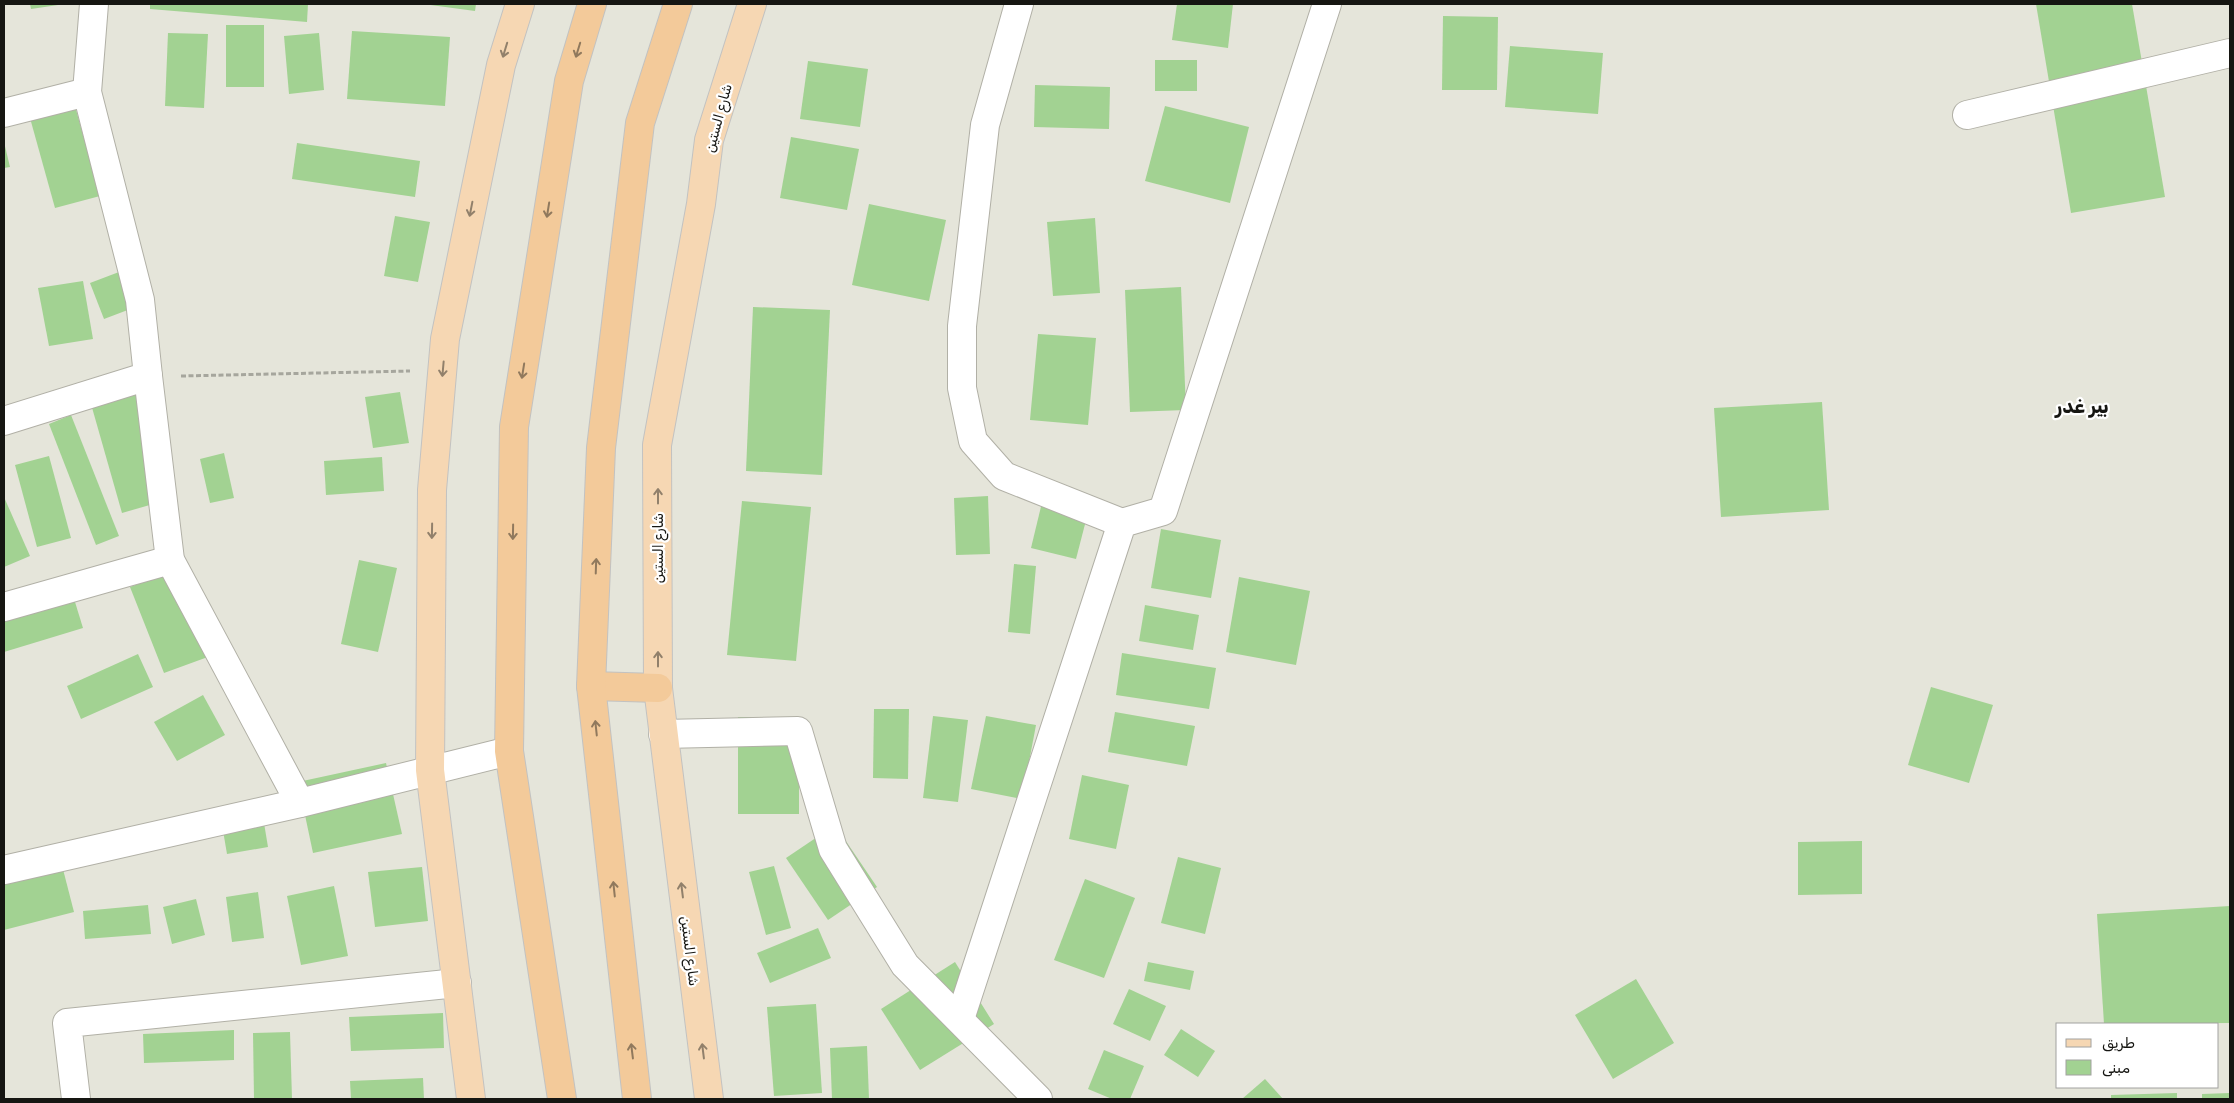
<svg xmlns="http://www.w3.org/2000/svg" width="2234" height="1103" viewBox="0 0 2234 1103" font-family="Rubik,'Noto Sans Arabic',sans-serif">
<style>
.building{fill:#a2d292}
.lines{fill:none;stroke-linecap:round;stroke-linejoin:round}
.minor-casing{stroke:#b1b0a6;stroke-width:30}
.primary-casing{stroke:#c2c2c1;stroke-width:30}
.trunk-casing{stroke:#c2c2c1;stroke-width:30}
.path{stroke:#a6a69d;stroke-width:3;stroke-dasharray:5 2.5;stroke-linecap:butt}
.minor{stroke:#fff;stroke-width:28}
.primary{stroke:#f6d7b3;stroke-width:28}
.trunk{stroke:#f3ca9a;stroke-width:28}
.oneway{stroke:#91806b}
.oneway2{stroke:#90795d}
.labels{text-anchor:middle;stroke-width:4.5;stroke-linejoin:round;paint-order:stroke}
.street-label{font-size:14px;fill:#161612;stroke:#fff}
.district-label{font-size:19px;font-weight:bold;fill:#161612;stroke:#fff}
</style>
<rect width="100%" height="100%" fill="#e5e5da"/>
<g class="building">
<path d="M30,4H58V5L31,9Z"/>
<path d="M150,4H308L307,22L150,9Z"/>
<path d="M423,4H476L475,11Z"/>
<path d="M1177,4H1233L1228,48L1172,40Z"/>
<path d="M2036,4H2132L2165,197L2071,213Z"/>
<path d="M1443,16L1498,17L1497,90H1442Z"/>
<rect x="226" y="25" width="38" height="62"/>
<path d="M352,31L450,37L445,106L347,99Z"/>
<path d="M168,33L208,34L204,108L165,106Z"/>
<path d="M319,33L324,90L289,94L284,36Z"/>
<path d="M1510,46L1603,53L1598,114L1505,107Z"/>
<rect x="1155" y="60" width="42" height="31"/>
<path d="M808,61L868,69L860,127L800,119Z"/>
<path d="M1035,85L1110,87L1109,129L1034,127Z"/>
<path d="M75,106L100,196L55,208L30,118Z"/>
<path d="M1165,106L1249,127L1230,203L1145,181Z"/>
<path d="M791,137L859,149L847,210L780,198Z"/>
<path d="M4,142L10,167L4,168Z"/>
<path d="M297,143L420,161L415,197L292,179Z"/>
<path d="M869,204L946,220L929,301L852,285Z"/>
<path d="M395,216L430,222L418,282L384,276Z"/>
<path d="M1095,218L1100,293L1053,296L1047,222Z"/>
<path d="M119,272L133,308L104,319L90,283Z"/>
<path d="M83,281L93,339L49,346L38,288Z"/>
<path d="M1181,287L1186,410L1130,412L1125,290Z"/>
<path d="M753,307L830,310L822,475L746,471Z"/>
<path d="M1038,334L1096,338L1088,425L1030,420Z"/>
<path d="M142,390L174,498L122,513L91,404Z"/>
<path d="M400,392L409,443L373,448L365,397Z"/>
<path d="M1822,402L1829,510L1721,517L1714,408Z"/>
<path d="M71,415L119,536L96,545L49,424Z"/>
<path d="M224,453L234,498L210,503L200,459Z"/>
<path d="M49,456L71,538L37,547L15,465Z"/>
<path d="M382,457L384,491L326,495L324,461Z"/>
<path d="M1045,490L1091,501L1076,559L1031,548Z"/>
<path d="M988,496L990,554L956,555L954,498Z"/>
<path d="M4,497L30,556L4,567Z"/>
<path d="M742,501L811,507L796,661L727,655Z"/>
<path d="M1161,529L1221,540L1211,598L1151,588Z"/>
<path d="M359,560L397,568L378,652L341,644Z"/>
<path d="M1014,564L1036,566L1030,634L1008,632Z"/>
<path d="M183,567L216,654L164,673L130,587Z"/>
<path d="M67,576L83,628L4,652V596Z"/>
<path d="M1239,577L1310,591L1296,665L1226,652Z"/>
<path d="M1145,605L1199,615L1193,650L1139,641Z"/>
<path d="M1122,653L1216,668L1209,709L1116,695Z"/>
<path d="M138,654L153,687L81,719L67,686Z"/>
<path d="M1931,687L1993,705L1969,783L1908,765Z"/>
<path d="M203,695L225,735L177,761L154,722Z"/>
<path d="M874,709H909L908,779L873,778Z"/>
<path d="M1115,712L1195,726L1187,766L1108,752Z"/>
<path d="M933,716L968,720L958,802L923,798Z"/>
<path d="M986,716L1036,725L1022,799L971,789Z"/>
<rect x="738" y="717" width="61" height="97"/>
<path d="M386,763L402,834L313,853L298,782Z"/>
<path d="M1082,775L1129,785L1116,849L1069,839Z"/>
<path d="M260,799L268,847L227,854L219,807Z"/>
<path d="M835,825L877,887L828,920L786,858Z"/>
<path d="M1862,841V894L1798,895V842Z"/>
<path d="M57,846L74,912L4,930V860Z"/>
<path d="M1178,857L1221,868L1205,934L1161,923Z"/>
<path d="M774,866L791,928L766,935L749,872Z"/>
<path d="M422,867L428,921L375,927L368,872Z"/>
<path d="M1085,879L1135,898L1104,978L1054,960Z"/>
<path d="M334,886L348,956L301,965L287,896Z"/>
<path d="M258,892L264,938L232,942L226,897Z"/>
<path d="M196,899L205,935L172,944L163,907Z"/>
<path d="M148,905L151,934L85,939L83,911Z"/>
<path d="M2230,906V1023L2104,1024L2097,914Z"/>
<path d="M818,928L831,958L770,983L757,953Z"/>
<path d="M955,962L994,1024L920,1070L881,1009Z"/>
<path d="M1148,962L1194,971L1190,990L1144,981Z"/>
<path d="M1636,979L1674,1043L1613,1079L1575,1015Z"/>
<path d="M1129,989L1166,1006L1150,1041L1113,1024Z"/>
<path d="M816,1004L822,1093L774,1096L767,1007Z"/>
<path d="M443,1013L444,1048L351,1051L349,1017Z"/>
<path d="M1181,1029L1215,1051L1198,1077L1164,1055Z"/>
<path d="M234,1030V1060L144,1063L143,1034Z"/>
<path d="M290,1032L292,1099H254L253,1033Z"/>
<path d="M867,1046L869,1099H832L830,1048Z"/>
<path d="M1104,1050L1144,1066L1130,1099H1112L1088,1089Z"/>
<path d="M423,1078L424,1099H351L350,1081Z"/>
<path d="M1265,1079L1283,1099H1242Z"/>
<path d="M2177,1093V1099H2111V1095Z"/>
<path d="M2230,1093V1099H2202V1094Z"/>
</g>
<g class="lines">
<g class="minor-casing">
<g id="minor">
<path d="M1019,4L985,125L962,326V388L973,441L1004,476L1122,523"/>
<path d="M4,113L87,92"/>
<path d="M1967,115L2230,53"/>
<path d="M148,376L170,560L300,803"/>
<path d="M4,421L148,376L140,300L87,92L94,4"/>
<path d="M4,607L170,560"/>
<path d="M663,734L798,731L833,849L905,965L1038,1099"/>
<path d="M4,870L300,803L509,751"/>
<path d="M960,1019L1122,523L1163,511L1327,4"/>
<path d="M76,1099L67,1023L457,983"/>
</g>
</g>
<g class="primary-casing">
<g id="primary">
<path d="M471,1099L430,770L432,490L445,339L501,65L520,4"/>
<path d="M709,1099L658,688L657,445L701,204L709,140L752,4"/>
</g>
</g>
<g class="trunk-casing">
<g id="trunk">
<path d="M591,686L658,688"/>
<path d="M562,1099L509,751L514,427L569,81L592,4"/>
<path d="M637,1099L591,686L601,448L640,123L678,4"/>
</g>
</g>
<path class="path" d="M181,376L410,371"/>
<use href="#minor" class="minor"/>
<use href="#primary" class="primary"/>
<use href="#trunk" class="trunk"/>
</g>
<defs><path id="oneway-shaft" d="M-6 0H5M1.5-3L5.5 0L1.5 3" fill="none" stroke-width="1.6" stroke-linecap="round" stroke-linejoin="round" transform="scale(1.25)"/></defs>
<g class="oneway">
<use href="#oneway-shaft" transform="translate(505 50) rotate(107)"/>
<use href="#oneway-shaft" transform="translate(471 209) rotate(101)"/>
<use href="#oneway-shaft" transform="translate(443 369) rotate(95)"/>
<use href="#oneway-shaft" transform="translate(658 496) rotate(-90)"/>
<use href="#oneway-shaft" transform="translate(432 531) rotate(91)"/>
<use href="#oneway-shaft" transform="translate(658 659) rotate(-90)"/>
<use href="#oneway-shaft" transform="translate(682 890) rotate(-97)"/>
<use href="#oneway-shaft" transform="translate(703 1051) rotate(-97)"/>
</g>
<g class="oneway2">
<use href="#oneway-shaft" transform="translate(578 50) rotate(107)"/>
<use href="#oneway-shaft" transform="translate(548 210) rotate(99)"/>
<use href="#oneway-shaft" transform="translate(523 371) rotate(99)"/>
<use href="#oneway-shaft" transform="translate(513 532) rotate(91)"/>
<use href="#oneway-shaft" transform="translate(596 566) rotate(-88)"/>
<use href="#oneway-shaft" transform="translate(596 728) rotate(-96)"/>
<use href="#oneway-shaft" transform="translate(614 889) rotate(-96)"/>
<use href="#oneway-shaft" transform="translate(632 1051) rotate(-97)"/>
</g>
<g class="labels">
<g class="street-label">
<text transform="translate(718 118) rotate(-75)" y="5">شارع الستين</text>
<text transform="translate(658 548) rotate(-90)" y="5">شارع الستين</text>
<text transform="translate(690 951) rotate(83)" y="5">شارع الستين</text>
</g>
<g class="district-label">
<text x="2082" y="413">بير غدر</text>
</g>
</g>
<rect width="2234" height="1103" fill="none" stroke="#161612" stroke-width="10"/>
<rect x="2056" y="1023" width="162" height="65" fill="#ffffff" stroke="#a2a2a0"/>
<rect x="2066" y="1039" width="25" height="8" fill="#f6d7b3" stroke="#a2a2a0"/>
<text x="2102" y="1048" font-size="15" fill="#161612">طريق</text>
<rect x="2066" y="1060" width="25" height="15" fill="#a2d292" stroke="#a2a2a0"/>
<text x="2102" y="1073" font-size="15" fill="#161612">مبنى</text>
</svg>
